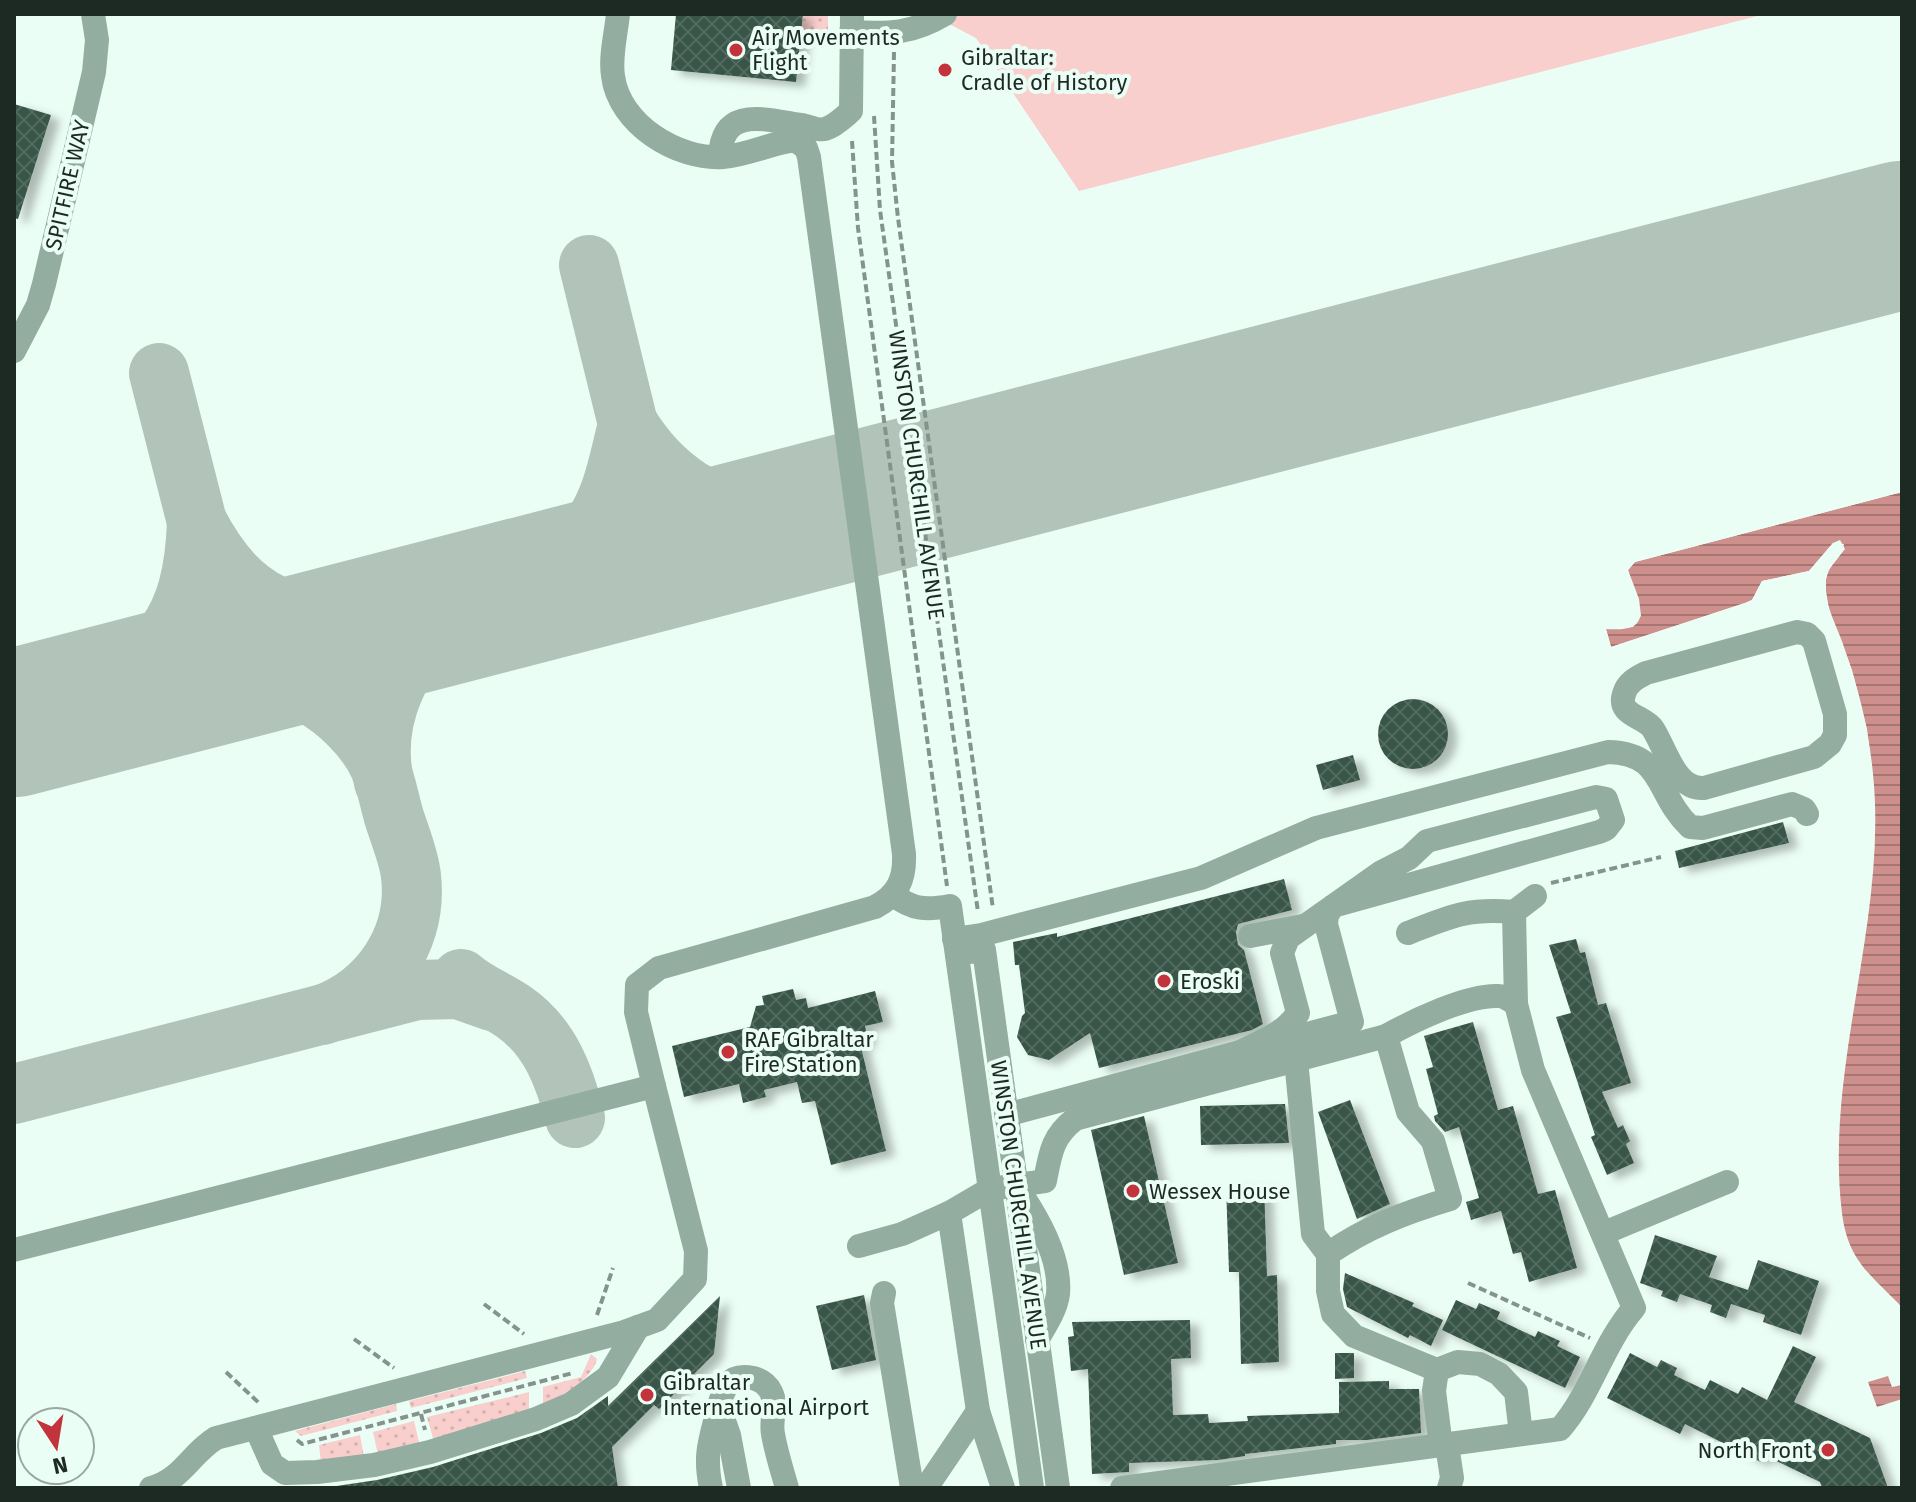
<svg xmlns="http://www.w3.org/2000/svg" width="1916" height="1502" viewBox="0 0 1916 1502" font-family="'Fira Sans',sans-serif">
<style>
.grass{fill:url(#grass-dots)}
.garden{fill:#f8cfcc}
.water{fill:url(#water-rules)}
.pier{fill:#ebfef5}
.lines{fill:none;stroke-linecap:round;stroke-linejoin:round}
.taxiway{stroke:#b2c3ba;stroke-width:60}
.runway{stroke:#b2c3ba;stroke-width:148}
.building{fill:url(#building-cross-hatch);filter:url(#shadow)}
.path{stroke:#84948c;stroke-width:4;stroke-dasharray:8 4;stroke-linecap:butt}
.minor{stroke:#93ada0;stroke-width:24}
.poi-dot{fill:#c3333c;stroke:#ebfef5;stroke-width:3}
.labels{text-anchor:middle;stroke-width:8;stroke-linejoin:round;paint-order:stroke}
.poi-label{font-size:22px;fill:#1d2923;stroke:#ebfef5;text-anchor:start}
.street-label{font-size:22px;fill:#1d2923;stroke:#ebfef5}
</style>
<defs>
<pattern id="grass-dots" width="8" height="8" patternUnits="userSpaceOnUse" patternTransform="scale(2)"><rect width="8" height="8" fill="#f8cfcc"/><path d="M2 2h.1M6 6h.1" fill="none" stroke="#d4b2af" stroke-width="1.8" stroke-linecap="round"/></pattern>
<pattern id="water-rules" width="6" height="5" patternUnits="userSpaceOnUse" patternTransform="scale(2)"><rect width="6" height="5" fill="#ce908d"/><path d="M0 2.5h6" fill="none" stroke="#a77673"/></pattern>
<pattern id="building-cross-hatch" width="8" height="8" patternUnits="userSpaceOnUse" patternTransform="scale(2)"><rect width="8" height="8" fill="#395548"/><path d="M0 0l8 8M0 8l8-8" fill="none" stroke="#536a5f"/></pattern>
<filter id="shadow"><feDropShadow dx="9" dy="5" stdDeviation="4" flood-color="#0004"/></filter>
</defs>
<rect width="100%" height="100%" fill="#ebfef5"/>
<g class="grass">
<path d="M803,14H828V32L801,30Z"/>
<path d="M591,1354L597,1359C592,1380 560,1396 543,1407V1387L581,1377Z"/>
<path d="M525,1371L527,1378L411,1408L409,1401Z"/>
<path d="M529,1392V1412L434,1442L427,1417Z"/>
<path d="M396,1404L397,1411L301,1436L295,1431Z"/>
<path d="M414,1421L420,1446L378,1455L373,1432Z"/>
<path d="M360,1435L364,1457L321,1463L319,1445Z"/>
</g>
<path class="garden" d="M930,14H1765L1079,191L976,38Z"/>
<g class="water">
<path d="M1902,492V1307C1870,1274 1848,1261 1842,1213C1824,1066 1888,921 1873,774C1869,731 1859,690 1845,650C1838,627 1823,605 1826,581C1827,565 1840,562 1844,544L1833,543L1809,571L1762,581L1752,600L1745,603L1611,647L1606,629C1660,633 1636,601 1628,570L1635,562Z"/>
<path d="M1888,1376L1892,1387L1902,1385V1399L1877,1407L1868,1382Z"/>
</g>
<path class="pier" d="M1902,488V492L1635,562L1628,570L1639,599L1641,616L1633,627L1606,629L1611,647L1745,603L1752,600L1762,581L1809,571L1833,543L1840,540L1845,549L1829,569L1826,579V591L1829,610L1852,670L1867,729L1874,792L1870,801L1867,757L1857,703L1841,649L1825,611L1822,592V577L1826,567L1838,554L1841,549L1839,545L1812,575L1764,584L1755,602L1746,607L1612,651L1607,649L1603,626L1631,624L1637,615L1624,570L1627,563L1633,559Z"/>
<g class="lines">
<g class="taxiway">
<path d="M589,265L628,424"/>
<path d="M159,373L197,522"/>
<path d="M167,684C217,677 265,670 311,695C338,710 366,737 379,765C386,781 389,800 394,817C400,836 409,857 411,876C418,938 380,994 322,1015"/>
<path d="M74,707C160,657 193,626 197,522C243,610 292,619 384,627"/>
<path d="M384,782C371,721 399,654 452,619C471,606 494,604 514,593C539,579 566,559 585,537C612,504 618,465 628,424C661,478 711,514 777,514C798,514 819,511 840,510"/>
<path d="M461,979C477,993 497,1000 514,1012C550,1037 565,1077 575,1118"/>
<path d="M14,1094L417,990L458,989L492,1001"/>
</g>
<path class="runway" d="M14,723L1902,235"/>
</g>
<g class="building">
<path d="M676,14H803L796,82L671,70Z"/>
<path d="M14,104L51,115L18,219L14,218Z"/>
<circle cx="1413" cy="734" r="35"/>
<path d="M1353,755L1360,780L1323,790L1316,765Z"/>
<path d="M1783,822L1789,843L1679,868L1675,851Z"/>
<path d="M1284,879L1292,910L1238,924L1236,932L1238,945L1244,950L1263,1024L1252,1030L1099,1068L1090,1033L1049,1060L1028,1055L1017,1037L1022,1016L1025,1013L1019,965H1015L1013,942L1057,933V937Z"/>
<path d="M1576,939L1580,953L1585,952L1598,1005L1606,1003L1631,1083L1602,1092L1618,1128L1623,1125L1630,1141L1626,1144L1634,1163L1607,1175L1591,1137L1595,1135L1556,1017L1571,1013L1549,945Z"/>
<path d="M793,989L796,1000L806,998L808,1008L875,991L883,1022L865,1026L868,1041L860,1043L886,1151L831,1165L815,1101L802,1103L797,1082L764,1090L766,1097L743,1103L739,1084L684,1097L672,1046L750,1027L756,1006L764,1005L762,996Z"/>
<path d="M1473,1022L1498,1110L1513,1106L1538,1194L1555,1190L1577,1268L1529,1282L1521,1252L1513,1254L1501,1211L1471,1220L1466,1202L1479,1198L1459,1127L1445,1132L1435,1121L1434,1116L1438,1114L1426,1069L1433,1067L1424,1036Z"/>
<path d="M1350,1100L1390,1204L1357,1219L1318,1112Z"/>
<path d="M1285,1104L1289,1143L1201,1145L1200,1106Z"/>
<path d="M1144,1116L1178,1263L1124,1275L1091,1130Z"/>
<path d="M1264,1184L1267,1276L1277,1275L1279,1362L1241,1364L1239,1272H1229L1226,1185Z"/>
<path d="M1655,1235L1717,1256L1709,1277L1748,1290L1758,1260L1819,1281L1801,1335L1763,1322L1765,1315L1731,1304L1726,1318L1710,1312L1712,1305L1680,1294L1677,1302L1661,1296L1663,1291L1640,1283Z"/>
<path d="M1345,1273L1414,1303L1412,1306L1443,1320L1431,1346L1410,1335L1408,1338L1347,1307L1343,1289Z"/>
<path d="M864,1295L876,1360L832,1370L816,1306Z"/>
<path d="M720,1296L714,1354L659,1409L654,1405L612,1447L618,1488H323L377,1480L433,1467L541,1433L577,1418L608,1396V1406Z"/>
<path d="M1456,1300L1476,1309L1479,1303L1500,1312L1497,1319L1535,1337L1538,1331L1560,1341L1557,1346L1580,1357L1565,1388L1442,1330Z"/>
<path d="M1190,1320L1191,1358L1171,1359L1173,1415L1208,1414L1209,1423L1248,1421L1247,1416L1339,1413V1382L1389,1381V1389H1419L1421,1433L1367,1440H1336V1444L1245,1454V1456L1218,1460L1129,1463V1472L1092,1474L1088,1369L1071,1371L1068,1337L1074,1336L1072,1322Z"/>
<path d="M1793,1346L1816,1357L1794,1402L1870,1438L1888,1488H1822L1820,1482L1764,1455L1761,1462L1685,1424L1680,1434L1607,1398L1630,1353L1657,1367L1661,1360L1677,1368L1674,1375L1705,1390L1710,1380L1738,1394L1742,1387L1767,1400Z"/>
<path d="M1335,1353H1354V1378L1335,1379Z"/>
</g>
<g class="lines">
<g class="path">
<path d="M894,52L892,162L898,218L993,909"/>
<path d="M874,116L880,210L978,912"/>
<path d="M852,141L858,228L947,886"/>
<path d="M1551,883L1661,857"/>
<path d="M1468,1283L1590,1338"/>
<path d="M484,1304L524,1334"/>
<path d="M597,1315L613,1268"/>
<path d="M354,1339L394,1368"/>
<path d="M226,1372L259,1403"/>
<path d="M421,1414L425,1430"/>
<path d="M297,1440L302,1444L573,1373"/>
</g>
<g class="minor">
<path d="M851,32C889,34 912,34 945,14"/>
<path d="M720,157C722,106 763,119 801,125C809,126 818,131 825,129C835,126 844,117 851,111L852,14"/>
<path d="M14,351L38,305L44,284L94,72L97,40L93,14"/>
<path d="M1797,632L1807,634L1814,641L1835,714V735L1830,744L1814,757L1704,788C1675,790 1666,749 1653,729C1645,716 1617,716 1624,694C1627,683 1636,678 1646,673Z"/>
<path d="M894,895C912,910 927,910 950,906L1032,1488"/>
<path d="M1408,933C1451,916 1467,908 1514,912"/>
<path d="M1250,936L1303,926"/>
<path d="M954,939L981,935L1201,878L1316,828L1608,752C1665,753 1655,794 1690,827L1703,828L1792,804L1804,809L1807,814"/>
<path d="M957,954L984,950L1058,1488"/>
<path d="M1296,1060L1313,1234L1328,1254V1291L1333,1314L1354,1336L1437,1370"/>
<path d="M1006,1115L1352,1022L1326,924L1327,915L1333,906L1599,832L1606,829L1613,820L1606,799L1596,797L1427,841L1409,858L1380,873L1288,938L1282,953L1298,1013C1286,1033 1260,1042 1240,1052"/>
<path d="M1022,1195C1040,1222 1061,1260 1058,1294C1056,1310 1045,1326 1037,1340"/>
<path d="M949,1213L978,1411L1003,1488"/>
<path d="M1604,1233L1727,1182"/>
<path d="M859,1246L902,1234L949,1213L990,1189L1045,1181C1050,1155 1052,1136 1075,1119L1386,1036"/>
<path d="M14,1250L654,1086L636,1012L637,985L659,968L875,907C898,895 905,879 904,854L809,157L806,148L795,140C771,143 748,155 723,157C677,160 619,124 613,76C610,56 616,34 618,14"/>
<path d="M1328,1254C1367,1227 1404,1213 1450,1199L1433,1141L1408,1112L1386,1036C1413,1021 1468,994 1499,996C1504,996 1511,1001 1516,1004"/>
<path d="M884,1293L882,1303L912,1488"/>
<path d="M719,1407L729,1435L739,1488"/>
<path d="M256,1428L272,1464L285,1473L317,1472L374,1465L430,1452L536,1419L571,1404L608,1377L638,1327"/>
<path d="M1447,1445L1452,1478L1449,1488"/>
<path d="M1441,1446L1434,1391L1437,1370L1458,1362L1480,1364L1499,1374L1516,1392L1521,1434"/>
<path d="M151,1488C183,1479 190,1454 216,1438L624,1332L657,1320L695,1279L696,1251L654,1086"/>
<path d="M711,1488C704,1455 710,1441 718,1410C723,1392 726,1372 753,1378C761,1380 767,1384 771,1392C778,1406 770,1420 773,1434C776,1452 782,1470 787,1488"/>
<path d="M926,1488L978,1411"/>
<path d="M1122,1488L1560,1429C1591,1394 1602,1345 1634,1308L1533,1070L1516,1004L1514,912L1535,896"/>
</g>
</g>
<g class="poi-dot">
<circle cx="736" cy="50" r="8"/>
<circle cx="945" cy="70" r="8"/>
<circle cx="1164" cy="981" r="8"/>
<circle cx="728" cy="1052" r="8"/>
<circle cx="1133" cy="1191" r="8"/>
<circle cx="647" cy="1395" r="8"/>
<circle cx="1828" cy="1450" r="8"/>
</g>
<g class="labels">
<g class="poi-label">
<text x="752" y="45">Air Movements<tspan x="752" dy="25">Flight</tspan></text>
<text x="961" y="65">Gibraltar:<tspan x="961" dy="25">Cradle of History</tspan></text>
<text x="1180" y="989">Eroski</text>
<text x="744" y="1047">RAF Gibraltar<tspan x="744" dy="25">Fire Station</tspan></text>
<text x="1149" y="1199">Wessex House</text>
<text x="663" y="1390">Gibraltar<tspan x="663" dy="25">International Airport</tspan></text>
<text x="1812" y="1458" text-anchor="end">North Front</text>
</g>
<g class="street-label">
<text transform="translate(67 185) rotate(-77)" y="8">SPITFIRE WAY</text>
<text transform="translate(917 475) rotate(82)" y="8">WINSTON CHURCHILL AVENUE</text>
<text transform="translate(1019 1205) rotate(82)" y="8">WINSTON CHURCHILL AVENUE</text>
</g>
</g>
<rect width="1916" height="1502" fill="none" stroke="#1d2923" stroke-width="32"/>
<g transform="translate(56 1446) rotate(168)"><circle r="38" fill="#ebfef5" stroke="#99a9a1" stroke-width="2"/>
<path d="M0-6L14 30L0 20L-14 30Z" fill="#c3333c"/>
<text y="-12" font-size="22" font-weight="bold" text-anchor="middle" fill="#1d2923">N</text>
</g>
</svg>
